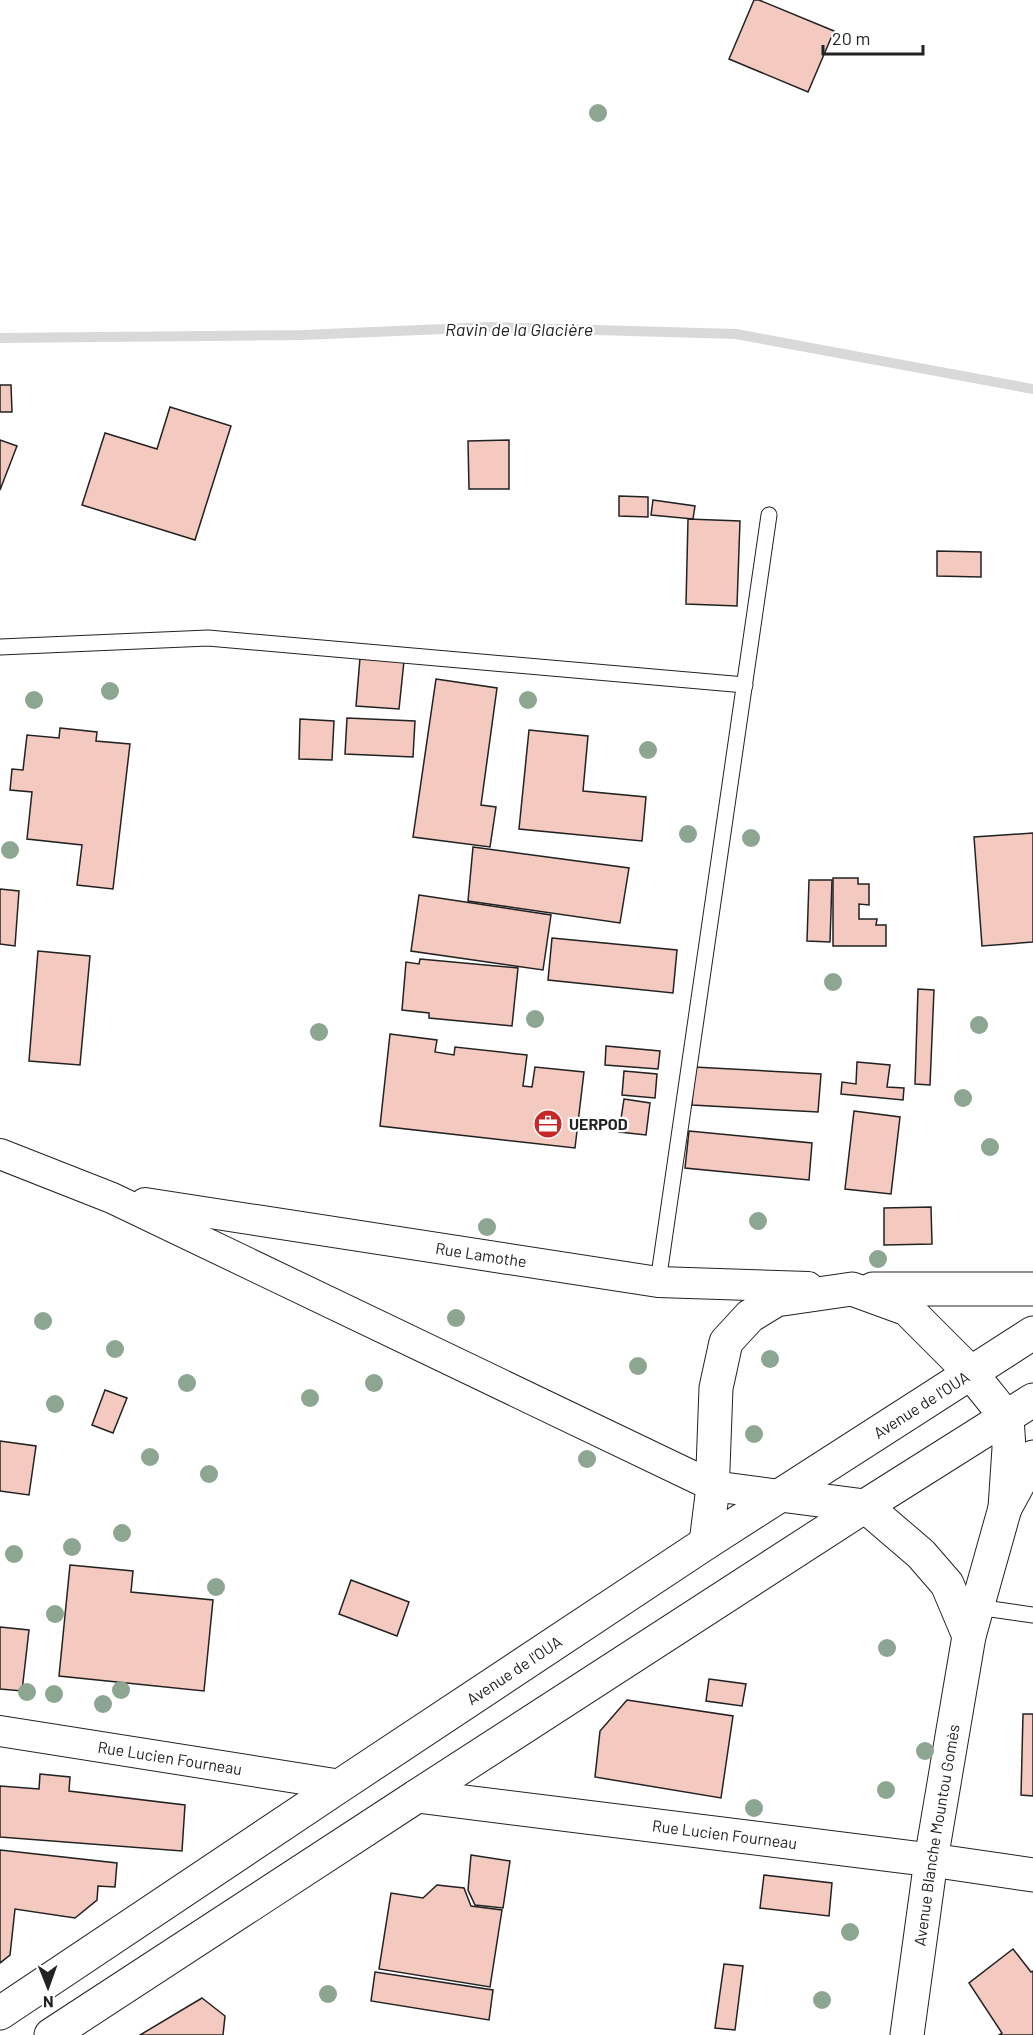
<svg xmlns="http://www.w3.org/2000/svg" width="1033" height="2035" viewBox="0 0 1033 2035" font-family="Barlow,sans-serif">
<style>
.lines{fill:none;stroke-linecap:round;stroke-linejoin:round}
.stream{stroke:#d9d9d9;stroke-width:10}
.building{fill:#f3c9c0;stroke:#222;stroke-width:1.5}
.service-casing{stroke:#222;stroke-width:17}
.minor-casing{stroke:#222;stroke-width:32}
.tertiary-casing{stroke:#222;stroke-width:35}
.primary-casing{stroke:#222;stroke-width:35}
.service{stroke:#fff;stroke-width:15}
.minor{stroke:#fff;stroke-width:30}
.tertiary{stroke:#fff;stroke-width:33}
.primary{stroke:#fff;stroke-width:33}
.tree{fill:#8da692}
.labels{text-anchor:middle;stroke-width:4.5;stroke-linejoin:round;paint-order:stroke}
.poi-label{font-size:16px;font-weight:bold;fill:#222;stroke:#fff;text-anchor:start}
.street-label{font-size:16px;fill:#222;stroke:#fff}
.water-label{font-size:18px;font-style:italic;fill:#222;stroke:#fff}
</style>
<rect width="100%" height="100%" fill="#fff"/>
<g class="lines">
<path class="stream" d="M0,338L303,335L491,327L736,334L1033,389"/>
</g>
<g class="building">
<path d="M754,0H759L834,31L808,92L729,59Z"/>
<path d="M0,385H11L12,412H0Z"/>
<path d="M170,407L231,426L195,540L82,505L105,433L157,449Z"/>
<path d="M0,440L17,446L0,490Z"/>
<path d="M509,440V489H469L468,441Z"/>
<path d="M619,496L648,497V517L619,516Z"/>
<path d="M653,500L695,506L693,519L651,515Z"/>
<path d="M688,519L740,521L737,606L686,604Z"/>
<path d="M937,551L981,552V577L937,576Z"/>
<path d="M360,658L404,661L399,709L356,706Z"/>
<path d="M436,679L497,688L481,805L496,807L490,847L413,837Z"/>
<path d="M347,718L415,721L413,757L345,754Z"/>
<path d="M300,719L334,721L332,760L299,759Z"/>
<path d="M60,728L97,732L96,741L130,744L113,889L77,885L82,845L27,839L32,792L10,790L12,769L23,770L27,735L59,738Z"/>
<path d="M529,730L588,736L583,791L646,797L642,841L519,829Z"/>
<path d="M1033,833V942L982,946L974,837Z"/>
<path d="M473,847L629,868L620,923L468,901Z"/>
<path d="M833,878H858V884H869V905L859,904V919H877L876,925H886V946H833Z"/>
<path d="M809,880H832L830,942L807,941Z"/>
<path d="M0,889L19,891L15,946L0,944Z"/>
<path d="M419,895L551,915L543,970L411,951Z"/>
<path d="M552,938L677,950L673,993L548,980Z"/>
<path d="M38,951L90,956L80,1065L29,1061Z"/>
<path d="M420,959L518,968L512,1026L429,1018V1013L402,1010L406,962L419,964Z"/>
<path d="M918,989L934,990L930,1085L915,1084Z"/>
<path d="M390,1034L437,1040L435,1052L454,1055L455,1047L527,1055L523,1086L532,1087L535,1067L584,1072L575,1148L380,1126Z"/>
<path d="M606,1046L660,1051L658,1069L605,1065Z"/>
<path d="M857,1062L890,1065L887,1087L904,1088L903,1100L841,1094L842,1082L856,1084Z"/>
<path d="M694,1067L821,1074L818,1112L692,1105Z"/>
<path d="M624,1071L657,1074L655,1098L622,1095Z"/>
<path d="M624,1099L650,1103L646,1135L619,1132Z"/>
<path d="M854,1111L900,1117L891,1194L845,1189Z"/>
<path d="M689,1131L812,1143L809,1180L685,1168Z"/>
<path d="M931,1207L932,1244L884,1245V1208Z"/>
<path d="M105,1390L127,1398L113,1433L92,1425Z"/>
<path d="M0,1441L36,1446L29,1495L0,1491Z"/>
<path d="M70,1565L133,1571L131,1592L213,1600L204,1691L59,1676Z"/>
<path d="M351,1580L409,1602L397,1636L339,1614Z"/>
<path d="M0,1627L29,1630L22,1691L0,1689Z"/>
<path d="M709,1679L746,1684L742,1706L706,1701Z"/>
<path d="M627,1700L733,1716L721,1798L595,1777L600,1731Z"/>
<path d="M1023,1714H1033V1796L1021,1795Z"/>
<path d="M40,1774L70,1777L69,1791L185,1805L182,1851L0,1837V1786L39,1789Z"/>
<path d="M0,1850L117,1863L115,1887L98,1886L97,1900L75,1918L15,1909L10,1955L0,1963Z"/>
<path d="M471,1855L510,1861L503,1908L475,1905L468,1890Z"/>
<path d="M764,1875L832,1883L829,1916L760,1908Z"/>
<path d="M437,1885L464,1888L471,1906L502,1910L490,1987L379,1969L391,1893L423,1898Z"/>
<path d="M1013,1949L1031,1972L1033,1971V2035H999L1002,2033L969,1983Z"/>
<path d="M724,1964L743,1966L735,2030L715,2028Z"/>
<path d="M375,1972L493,1990L489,2020L371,2001Z"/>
<path d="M202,1998L225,2016L223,2035H140Z"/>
</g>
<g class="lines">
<g class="service-casing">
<g id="service">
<path d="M0,647L208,638L745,685"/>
<path d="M658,1282L769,515"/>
<path d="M977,1607L1033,1615"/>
</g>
</g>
<g class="minor-casing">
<g id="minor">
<path d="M0,1154L112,1198L713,1486L780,1495"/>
<path id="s1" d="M145,1203L658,1282L808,1287"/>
<path id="s2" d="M0,1731L341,1785"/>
</g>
</g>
<g class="tertiary-casing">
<g id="tertiary">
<path d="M780,1495L865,1506L921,1554L947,1584L969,1636"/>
<path id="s3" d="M417,1796L931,1860L1033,1875"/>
<path id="s4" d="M907,2035L931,1860L969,1636L1005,1508L1009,1448L1007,1418L970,1372"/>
</g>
</g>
<g class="primary-casing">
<g id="primary">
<path d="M873,1289H1033"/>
<path d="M1005,1508L1033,1457"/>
<path d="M706,1543L712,1495L716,1388L726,1342L750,1316L776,1300L852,1289L907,1309L970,1372"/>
<path id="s5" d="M0,2013L341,1785L706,1543L1033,1333"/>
<path d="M51,2035L417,1796L865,1506L1033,1400"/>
</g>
</g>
<use href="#service" class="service"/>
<use href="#minor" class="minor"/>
<use href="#tertiary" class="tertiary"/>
<use href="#primary" class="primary"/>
</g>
<g class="tree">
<circle cx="598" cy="113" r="9"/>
<circle cx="110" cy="691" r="9"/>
<circle cx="34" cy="700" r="9"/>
<circle cx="528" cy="700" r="9"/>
<circle cx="648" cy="750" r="9"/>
<circle cx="688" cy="834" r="9"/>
<circle cx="751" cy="838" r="9"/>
<circle cx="10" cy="850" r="9"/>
<circle cx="833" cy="982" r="9"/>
<circle cx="535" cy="1019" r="9"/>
<circle cx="979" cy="1025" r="9"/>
<circle cx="319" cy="1032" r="9"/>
<circle cx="963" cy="1098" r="9"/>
<circle cx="990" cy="1147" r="9"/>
<circle cx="758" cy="1221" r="9"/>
<circle cx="487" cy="1227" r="9"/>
<circle cx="878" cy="1259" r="9"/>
<circle cx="456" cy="1318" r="9"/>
<circle cx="43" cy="1321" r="9"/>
<circle cx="115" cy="1349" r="9"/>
<circle cx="770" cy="1359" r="9"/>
<circle cx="638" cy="1366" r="9"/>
<circle cx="187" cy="1383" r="9"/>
<circle cx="374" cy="1383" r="9"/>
<circle cx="310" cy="1398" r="9"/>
<circle cx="55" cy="1404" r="9"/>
<circle cx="754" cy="1434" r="9"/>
<circle cx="150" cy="1457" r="9"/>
<circle cx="587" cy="1459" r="9"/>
<circle cx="209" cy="1474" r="9"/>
<circle cx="122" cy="1533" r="9"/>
<circle cx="72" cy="1547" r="9"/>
<circle cx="14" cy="1554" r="9"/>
<circle cx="216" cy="1587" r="9"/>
<circle cx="55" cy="1614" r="9"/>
<circle cx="887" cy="1648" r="9"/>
<circle cx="121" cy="1690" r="9"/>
<circle cx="27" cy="1692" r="9"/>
<circle cx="54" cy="1694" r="9"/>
<circle cx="103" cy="1704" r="9"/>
<circle cx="925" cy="1751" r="9"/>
<circle cx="886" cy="1790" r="9"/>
<circle cx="754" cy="1808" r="9"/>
<circle cx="850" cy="1932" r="9"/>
<circle cx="328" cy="1994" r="9"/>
<circle cx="822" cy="2000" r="9"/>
</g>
<defs>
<g id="office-disc" transform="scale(1.5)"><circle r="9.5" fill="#c62828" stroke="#fff"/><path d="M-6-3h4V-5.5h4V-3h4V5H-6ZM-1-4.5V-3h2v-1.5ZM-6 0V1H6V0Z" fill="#fff"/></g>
</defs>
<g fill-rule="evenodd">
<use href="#office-disc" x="548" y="1124"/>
</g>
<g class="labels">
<g class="poi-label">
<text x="569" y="1130">UERPOD</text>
</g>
<g class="street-label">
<text dy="6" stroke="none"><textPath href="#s1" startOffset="340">Rue Lamothe</textPath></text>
<text dy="6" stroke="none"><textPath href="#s5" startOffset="1104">Avenue de l'OUA</textPath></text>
<text dy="6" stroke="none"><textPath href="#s5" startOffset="618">Avenue de l'OUA</textPath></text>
<text dy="6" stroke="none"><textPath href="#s2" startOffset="172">Rue Lucien Fourneau</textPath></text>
<text dy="6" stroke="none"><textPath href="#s3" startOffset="310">Rue Lucien Fourneau</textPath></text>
<text dy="6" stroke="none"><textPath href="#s4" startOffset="202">Avenue Blanche Mountou Gomès</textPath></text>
</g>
<g class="water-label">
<text x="519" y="336">Ravin de la Glacière</text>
</g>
</g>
<g transform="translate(48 1987) rotate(179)" stroke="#ffffff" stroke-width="4.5" paint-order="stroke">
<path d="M0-4.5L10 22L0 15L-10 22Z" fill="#222222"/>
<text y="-9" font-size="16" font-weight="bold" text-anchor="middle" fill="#222222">N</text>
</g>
<path d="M823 45v9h100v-9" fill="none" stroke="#222222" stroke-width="3"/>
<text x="832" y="45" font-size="18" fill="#222222" stroke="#ffffff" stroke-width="4.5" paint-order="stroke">20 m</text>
</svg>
